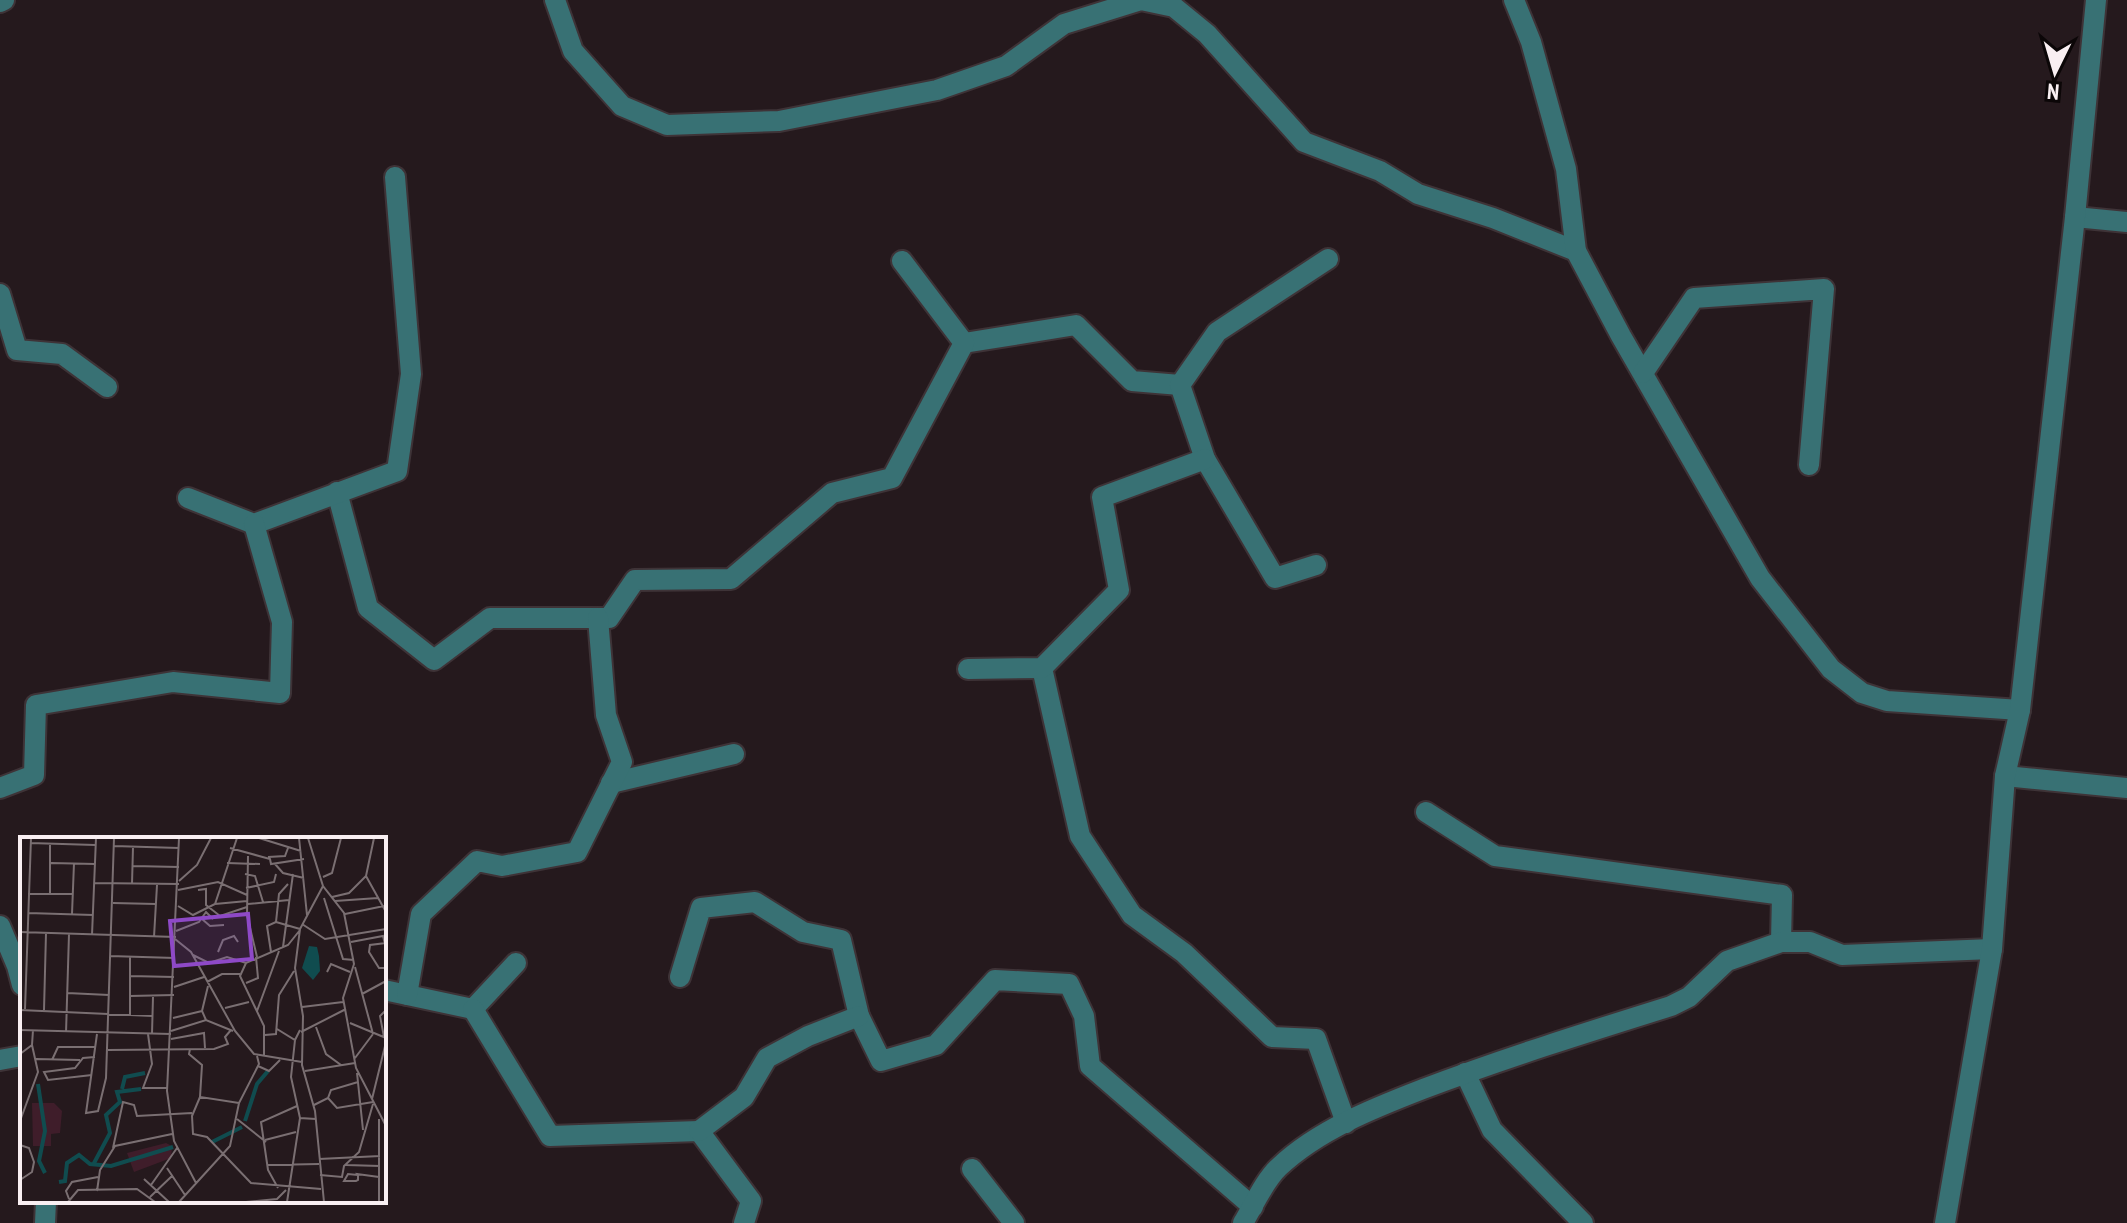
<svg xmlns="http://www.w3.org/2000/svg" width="2127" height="1223" viewBox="0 0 2127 1223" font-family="'PT Sans Narrow',sans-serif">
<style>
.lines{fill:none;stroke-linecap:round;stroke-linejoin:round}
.minor-casing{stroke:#3e3337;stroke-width:24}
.minor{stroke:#387174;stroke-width:20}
.inset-river{fill:none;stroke:#104c4f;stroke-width:4}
.inset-road{fill:none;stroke:#7a6f72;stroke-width:2}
.view{fill:#8e49c7;fill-opacity:0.15;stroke:#8e49c7;stroke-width:4}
.inset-edge{fill:none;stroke:#f9eff2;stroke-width:4}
</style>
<rect width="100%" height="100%" fill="#25191d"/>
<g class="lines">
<g class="minor-casing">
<g id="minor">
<path d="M555,0L573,51L622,106L667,125L779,121L937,90L1006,66L1064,24L1141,0L1174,7L1207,34L1304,142L1380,171L1418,194L1493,218L1576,251"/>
<path d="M1514,0L1531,42L1566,169L1576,251L1621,336L1760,578L1831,669L1862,693L1887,701L2020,710"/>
<path d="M0,2L4,0"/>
<path d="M2075,217L2127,222"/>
<path d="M0,294L17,350L62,354L107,387"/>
<path d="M964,343L1076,325L1132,381L1180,385"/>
<path d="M1643,373L1694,298L1824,289L1809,465"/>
<path d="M337,492L368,608L434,660L490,618H609L635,580L731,579L832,493L892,478L964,343L902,261"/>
<path d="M188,498L254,524L397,471L411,374L395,177"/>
<path d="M1316,565L1275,578L1205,459L1180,385L1217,332L1328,259"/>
<path d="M1042,668L1080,836L1132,915L1184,953L1272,1037L1316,1039L1346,1123"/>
<path d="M968,669L1042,668L1119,590L1102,497L1205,459"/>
<path d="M2005,776L2127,788"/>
<path d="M611,783L734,754"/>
<path d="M0,788L34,775L36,705L173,682L280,693L282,622L254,524"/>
<path d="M1426,812L1495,856L1782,895L1781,942"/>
<path d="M0,926L17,966L22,985"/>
<path d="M680,977L701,908L755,902L803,932L841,940L859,1016L881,1061L936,1045L995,980L1069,984L1084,1016L1090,1066L1253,1207"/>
<path d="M384,990L473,1009L516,963"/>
<path d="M407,995L421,914L477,861L502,866L577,852L622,762L606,715L598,618"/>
<path d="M473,1009L550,1136L699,1131L751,1201L744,1223"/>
<path d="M0,1060L22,1056"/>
<path d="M1465,1073L1492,1130L1583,1223"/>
<path d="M699,1131L744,1097L767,1058L808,1036L859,1016"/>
<path d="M972,1169L1014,1223"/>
<path d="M45,1223L46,1201"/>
<path d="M1243,1223C1254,1205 1264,1181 1279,1167C1318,1130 1374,1108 1423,1089C1505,1058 1588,1032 1671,1006L1689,997L1727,961L1781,942H1810L1842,955L1992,949"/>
<path d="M1945,1223L1992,949L2005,776L2020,710L2075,217L2096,0"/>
</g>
</g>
<use href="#minor" class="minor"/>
</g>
<g transform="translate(20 837)">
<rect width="366" height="366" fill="#25191d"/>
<path d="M12,266H34L42,274L40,296L31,297V309H13ZM146,306L152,309L151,321L114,335L107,316Z" fill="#3f1d2a"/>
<path d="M289,109L297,110L299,119L300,134L293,143L282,131Z" fill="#104c4f"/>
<path class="inset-river" d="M18,247L25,294L19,324L25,336M102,252L105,240L125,236M225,284L237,247L248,234M192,305L222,290M73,328L90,296L86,278L100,265L97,255L121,252M39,345L45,344L47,326L59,318L70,327L91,329L153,310"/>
<path class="inset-road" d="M159,1L147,254L154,304L176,346M239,1L281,14M279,1L287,78M288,1L303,49L324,76L334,127L323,161L336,231L366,289M10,6L75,8M94,9L159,11M210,11L250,22L251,27L284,22M228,19L227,78L237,120M248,20L265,19L268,11M31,26L75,27M207,26L240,27M255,27L263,36L284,41M113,29L159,30M225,37L235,39L243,65M346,39L366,75M303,40L312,36L321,1M159,44L177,28L191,1M74,46L159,47M112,47L113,10M268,47L259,57L256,85L280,92M303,49L280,92L275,131L283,179L282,228L295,274L304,365M226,51L254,45L256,37M158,53L198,45L227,58M178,53L186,52V68L200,79L227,70M8,57H52M30,57V6M312,60L329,56L346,39L354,1M304,61L323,122L334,123M315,64L358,61M93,66L136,67M195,67L227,64M228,67L269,63M158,69L173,78L195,67L217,1M8,76L73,78M52,77L54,26M325,77L364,69M182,82L190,89L204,88M282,87L305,102L366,92M156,94L179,85L186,75L193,82M0,95L156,100M72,98L76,1M134,100L137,48M155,102L171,115L215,194L234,217L282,225M331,105L363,99L365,107M366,106L350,108L349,115L359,131H366M263,110L273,37M198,115L203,103L214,99L218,105M251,115L247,89L256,85M173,118L189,126L207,120L226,126L268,108L280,93M90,119L155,121M226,126L220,139L244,189V218M335,130L353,197M307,135L311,127L330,135M110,139L154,140M187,145L202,137H220M226,146L238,141L236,120M154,150L184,140M47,156L89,158M342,157L366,144M110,159L154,158M282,170L323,165M205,171L229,165M5,172L11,1M0,173L132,179M24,173L26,96M237,174L259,114M110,178V120M153,181L182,174M186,183L182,174L188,149M330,186L366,201M296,190L306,217L321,228M257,192L275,203L280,193M0,193L151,197M151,194L186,183L213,194M281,195L326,172M46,196L49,97M77,197L66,276L78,274L86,241L94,1M128,197L132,227L123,251H147M132,197L133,160M245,198L256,197L259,158L274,134M364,200L360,179L366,173M151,202L184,196L185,211M275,203L271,240L280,281L296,282M170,212L169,217L182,228L180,260L219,266M88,213L194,212L208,207L205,200L211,193M0,217L12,208L13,193M335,221L353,197M16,222L60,223M32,223L38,210H75M238,229L249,234L260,223M285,234L335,226M337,236L343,293M72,238L28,243L24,235L55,231L63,221L75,220M180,260L172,279L173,297L187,300L231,346L301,352M308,261L317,271L353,265M352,262L366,205M294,268L308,261L311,253L338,245M217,282L246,305M0,284L18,235L12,208M245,303L276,295M0,308L9,311L14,325L12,335L0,343M93,311L103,265L114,268L117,279L172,276M299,322L360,319M248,328L299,327M326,328L360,329M147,331L165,358M300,338L322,340L324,329L339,315L353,267M338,338L328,337L324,344H336L338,343V339L337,337L359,340M124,342L149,365M131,348L157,311M258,351L248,333L241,285L277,269M77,354L80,333L95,309L152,297M130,360L152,339M49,362L46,354L52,345L78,340M48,365L58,353L117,352L135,365M159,365L210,309L219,266L239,227L237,219M226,365L257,362L266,353M267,365L280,281M359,365V282"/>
<path class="view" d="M228,77L232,122L154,129L150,84Z"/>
<rect width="366" height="366" class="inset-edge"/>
</g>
<g transform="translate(2055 72) rotate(185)" stroke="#0b0607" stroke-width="6" paint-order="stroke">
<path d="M0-6L14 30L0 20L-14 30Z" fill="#f9eff2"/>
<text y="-12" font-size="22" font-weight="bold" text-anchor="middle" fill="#f9eff2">N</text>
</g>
</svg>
